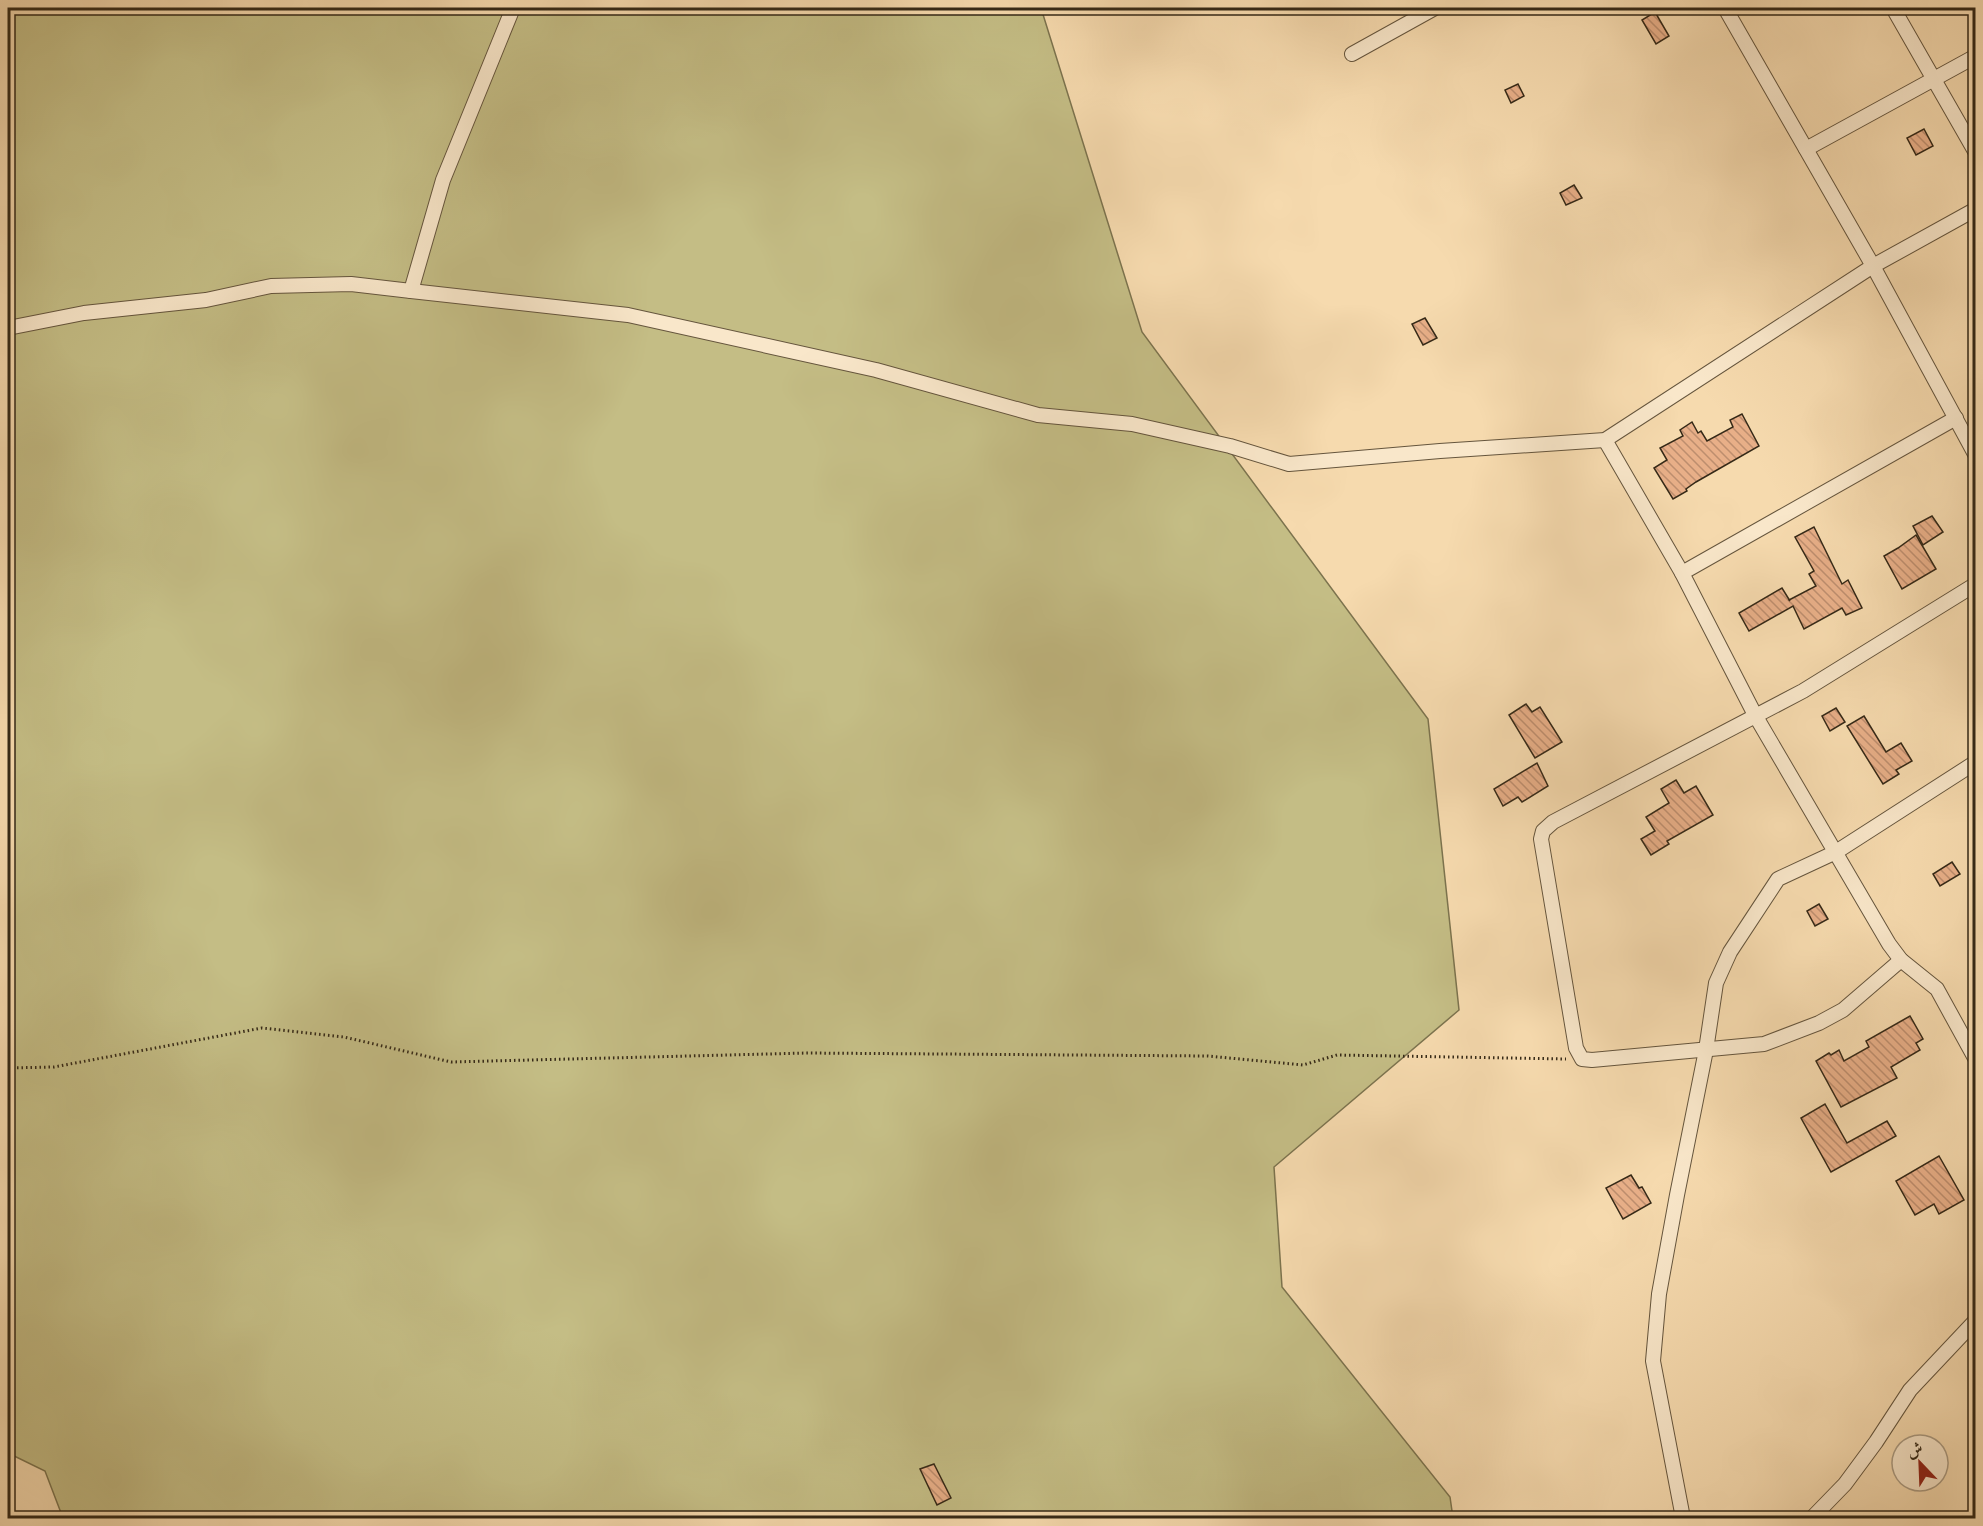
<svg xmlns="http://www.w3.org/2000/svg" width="1983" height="1526" viewBox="0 0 1983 1526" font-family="'EB Garamond',Amiri,serif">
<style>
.grass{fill:#c4bd85;stroke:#7c734e;stroke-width:1.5}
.building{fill:url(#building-back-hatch);stroke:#352917;stroke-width:1.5}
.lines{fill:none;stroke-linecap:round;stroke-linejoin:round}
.minor-casing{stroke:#65553d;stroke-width:16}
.path{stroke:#352917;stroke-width:3;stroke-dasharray:1.5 3;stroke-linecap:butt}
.minor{stroke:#f9e7ca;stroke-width:14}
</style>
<defs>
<pattern id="building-back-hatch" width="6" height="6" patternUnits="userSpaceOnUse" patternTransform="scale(1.5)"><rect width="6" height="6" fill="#e8af88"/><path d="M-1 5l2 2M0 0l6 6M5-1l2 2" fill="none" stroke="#bd8e6e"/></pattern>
</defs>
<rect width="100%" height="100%" fill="#f6daae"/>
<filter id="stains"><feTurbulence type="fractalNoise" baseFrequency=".00333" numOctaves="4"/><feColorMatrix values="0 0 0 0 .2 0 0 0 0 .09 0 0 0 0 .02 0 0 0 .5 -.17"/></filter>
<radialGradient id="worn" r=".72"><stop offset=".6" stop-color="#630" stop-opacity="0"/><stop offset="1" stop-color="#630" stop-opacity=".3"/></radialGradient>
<path class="grass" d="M8,8H1041L1142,332L1428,719L1459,1010L1274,1167L1282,1287L1450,1497L1453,1518H63L45,1471L8,1453Z"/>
<g class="building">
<path d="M1655,12L1669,36L1656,44L1642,20Z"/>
<path d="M1518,84L1524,96L1511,103L1505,90Z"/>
<path d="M1924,129L1933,146L1916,155L1907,138Z"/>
<path d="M1574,185L1582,198L1566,205L1560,193Z"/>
<path d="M1425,318L1437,338L1423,345L1412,324Z"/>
<path d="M1742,414L1759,446L1696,482L1686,489L1687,491L1673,499L1654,468L1667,460L1660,448L1683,436L1680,430L1692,422L1698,433L1701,431L1707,441L1733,427L1730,420Z"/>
<path d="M1932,516L1943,532L1923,545L1913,526Z"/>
<path d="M1814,527L1842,584L1848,580L1862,608L1846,615L1842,608L1804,629L1793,606L1749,631L1739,613L1782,588L1790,601L1789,600L1816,586L1809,574L1814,571L1795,537Z"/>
<path d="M1916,535L1936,569L1902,589L1884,556L1898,548Z"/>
<path d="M1526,704L1532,712L1540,707L1562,742L1535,758L1509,715Z"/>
<path d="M1836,708L1845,722L1830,731L1822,716Z"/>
<path d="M1864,716L1886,752L1901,743L1912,761L1896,770L1899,774L1883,784L1847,726Z"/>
<path d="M1537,763L1548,786L1522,802L1518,797L1503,806L1494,789Z"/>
<path d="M1676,780L1684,793L1696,786L1713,815L1667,841L1669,844L1651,855L1641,839L1655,831L1646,817L1669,803L1661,789Z"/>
<path d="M1952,862L1960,874L1940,886L1933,874Z"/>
<path d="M1819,904L1828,919L1815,926L1807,911Z"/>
<path d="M1910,1016L1923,1039L1916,1043L1920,1050L1891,1067L1897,1078L1841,1107L1816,1061L1829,1053L1831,1055L1839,1050L1844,1061L1869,1047L1866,1041Z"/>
<path d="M1825,1104L1847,1143L1887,1121L1896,1136L1831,1172L1801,1118Z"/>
<path d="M1939,1156L1964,1200L1939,1214L1934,1204L1915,1215L1896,1181Z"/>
<path d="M1631,1175L1639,1188L1642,1187L1651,1203L1623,1219L1606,1188Z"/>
<path d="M934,1464L951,1498L937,1505L920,1469Z"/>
</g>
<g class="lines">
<g class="minor-casing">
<g id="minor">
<path d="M1725,8L1873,266L1976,456"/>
<path d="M1893,8L1976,153"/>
<path d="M1352,54L1435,8"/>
<path d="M1806,149L1976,56"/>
<path d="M411,291L443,180L513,8"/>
<path d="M8,328L84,313L206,300L271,286L351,284L411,291L628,315L876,370L1038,415L1132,424L1230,446L1289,464L1440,451L1605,440L1873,266L1976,209"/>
<path d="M1605,440L1682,573L1755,715L1889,944L1901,960L1937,989L1976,1060"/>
<path d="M1682,573L1956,418"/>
<path d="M1901,960L1843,1010L1819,1023L1764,1044L1592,1060L1582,1059L1576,1048L1541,839L1543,831L1553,822L1803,691L1976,584"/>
<path d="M1683,1518L1653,1361L1659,1294L1677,1195L1706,1050L1716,983L1730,952L1778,879L1836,852L1976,762"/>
<path d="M1812,1518L1845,1484L1876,1442L1910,1390L1976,1320"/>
</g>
</g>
<path class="path" d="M8,1068L54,1067L262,1028L344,1037L451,1062L807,1053L1208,1056L1303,1065L1337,1055L1566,1059"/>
<use href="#minor" class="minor"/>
</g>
<rect width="1983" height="1526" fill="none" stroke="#f6daae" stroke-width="30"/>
<rect x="9" y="9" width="1965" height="1508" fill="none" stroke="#352917" stroke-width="3"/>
<rect x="15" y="15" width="1953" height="1496" fill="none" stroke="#352917" stroke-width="1.5"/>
<g transform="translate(1920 1463) rotate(337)"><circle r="28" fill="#f9e7ca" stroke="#ab9b82" stroke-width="1.5"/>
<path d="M0-4.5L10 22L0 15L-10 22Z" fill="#8f2418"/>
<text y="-9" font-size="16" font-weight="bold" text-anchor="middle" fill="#352917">ش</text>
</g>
<rect width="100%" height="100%" filter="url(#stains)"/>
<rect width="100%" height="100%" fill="url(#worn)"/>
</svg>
